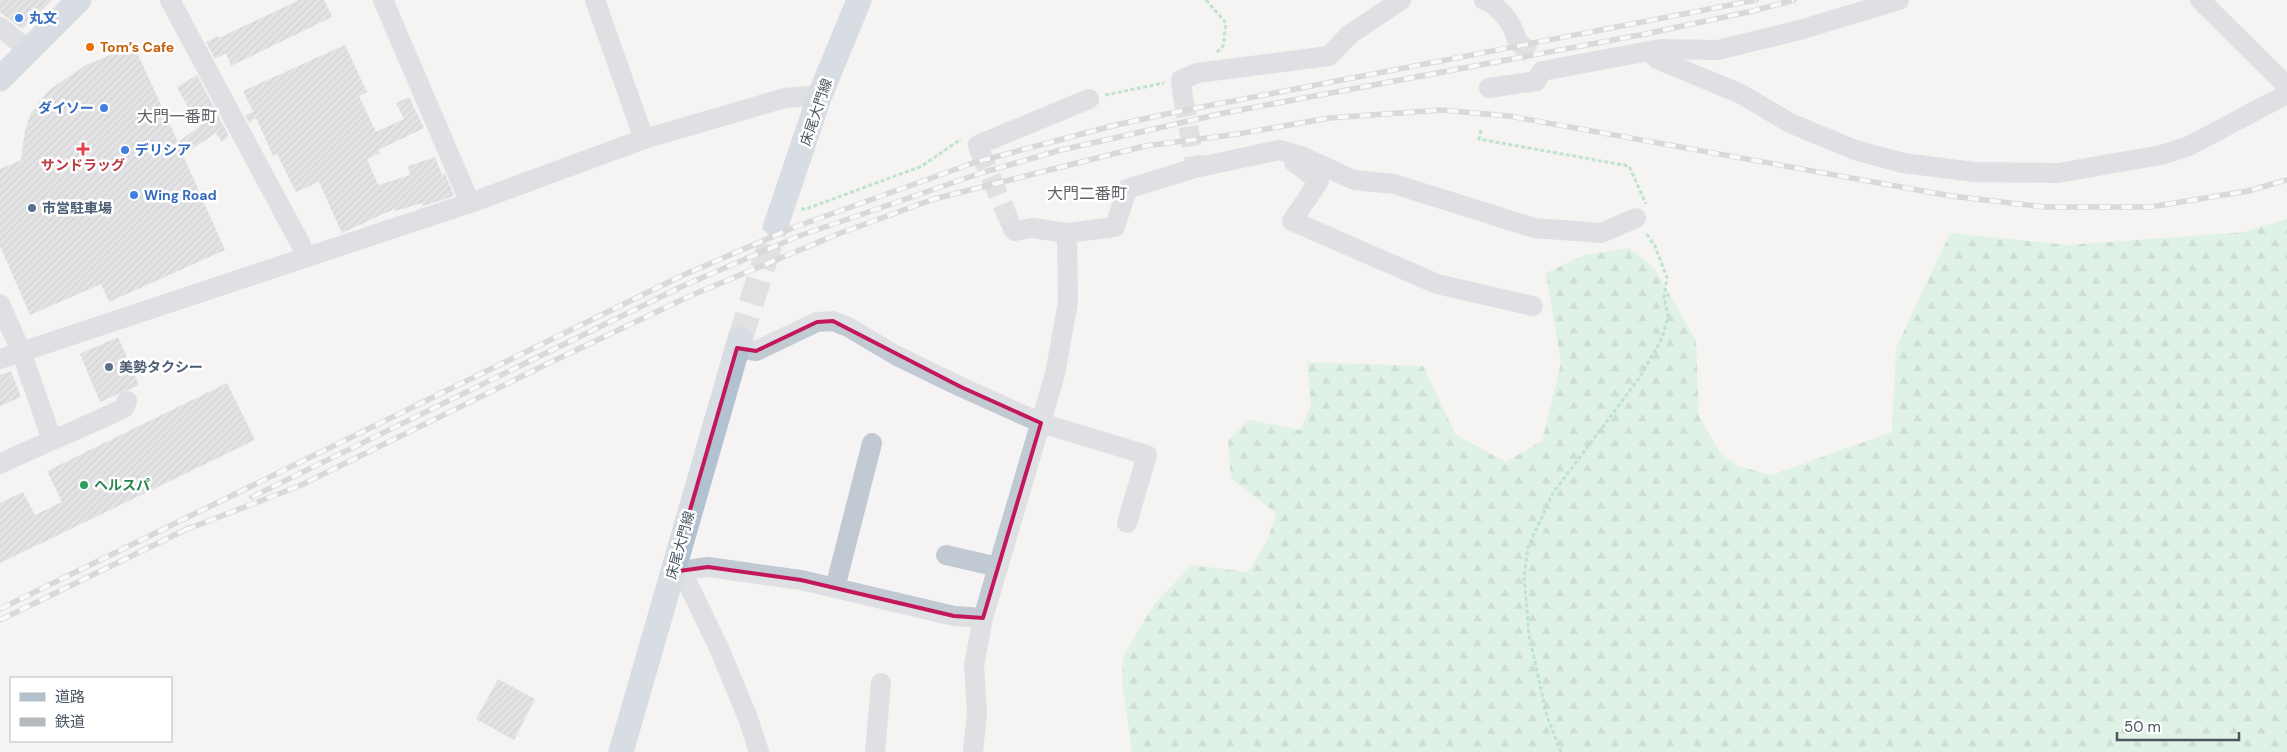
<svg xmlns="http://www.w3.org/2000/svg" width="2287" height="752" viewBox="0 0 2287 752" font-family="'DM Sans','Noto Sans JP',sans-serif">
<style>
.forest{fill:url(#forest-firs)}
.building{fill:url(#building-hatch)}
.lines{fill:none;stroke-linecap:round;stroke-linejoin:round}
.minor-tunnel{stroke:#caccce;stroke-width:20;stroke-dasharray:20 10;stroke-linecap:butt}
.major-tunnel{stroke:#caccce;stroke-width:25;stroke-dasharray:25 12;stroke-linecap:butt}
.path{stroke:#7ad0a6;stroke-width:3;stroke-dasharray:4 2.5;stroke-linecap:butt}
.minor{stroke:#c1cad2;stroke-width:20}
.major{stroke:#b3c2d1;stroke-width:25}
.rail-casing{stroke:#b5b8bd;stroke-width:5.5}
.rail{stroke:#fff;stroke-width:4;stroke-dasharray:11;stroke-linecap:butt}
.marked{fill:none;stroke:#c2185b;stroke-width:4;stroke-linejoin:round}
.shop-dot{fill:#3f7fe0;stroke:#fff;stroke-width:2}
.food-dot{fill:#e8710a;stroke:#fff;stroke-width:2}
.health-dot{fill:#e0444e;stroke:#fff;stroke-width:2}
.service-dot{fill:#5c6f8a;stroke:#fff;stroke-width:2}
.leisure-dot{fill:#2e9e5b;stroke:#fff;stroke-width:2}
.labels{text-anchor:middle;stroke-width:5;stroke-linejoin:round;paint-order:stroke}
.shop-label{font-size:14px;font-weight:bold;fill:#366cbe;stroke:#fff;text-anchor:start}
.food-label{font-size:14px;font-weight:bold;fill:#c56008;stroke:#fff;text-anchor:start}
.street-label{font-size:14px;fill:#4a5661;stroke:#fff}
.health-label{font-size:14px;font-weight:bold;fill:#be3a42;stroke:#fff}
.service-label{font-size:14px;font-weight:bold;fill:#4e5e75;stroke:#fff;text-anchor:start}
.leisure-label{font-size:14px;font-weight:bold;fill:#27864d;stroke:#fff;text-anchor:start}
.quarter-label{font-size:16px;fill:#5f6368;stroke:#fff}
</style>
<defs>
<pattern id="forest-firs" width="22" height="20" patternUnits="userSpaceOnUse" patternTransform="scale(1.25)"><rect width="22" height="20" fill="#c3f1d5"/><path d="M5 1l3.5 6h-7zM16 11l3.5 6h-7z" fill="#a0c6b0"/></pattern>
<pattern id="building-hatch" width="6" height="6" patternUnits="userSpaceOnUse" patternTransform="scale(1.25)"><rect width="6" height="6" fill="#cdcfd5"/><path d="M-1 1l2-2M0 6l6-6M5 7l2-2" fill="none" stroke="#a8abb0"/></pattern>
</defs>
<rect width="100%" height="100%" fill="#f5f3f3"/>
<path class="forest" d="M2287,219V752H1132L1122,682L1123,656L1155,603L1192,565L1248,572L1268,539L1276,513L1231,478L1228,440L1249,420L1300,430L1311,406L1307,362L1423,366L1456,435L1506,462L1542,441L1561,362L1546,273L1584,255L1629,248L1655,269L1696,341L1699,417L1721,454L1738,466L1772,475L1892,432L1896,348L1950,233L2068,245L2244,232Z"/>
<g class="building">
<path d="M0,0H52L22,29L0,12Z"/>
<path d="M299,0H324L332,17L231,66L226,53L215,59L206,42L218,36L219,38Z"/>
<path d="M345,45L367,92L359,96L376,132L404,119L396,103L409,97L424,128L378,150L380,153L367,159L378,185L410,175L408,166L435,157L442,175L445,174L454,196L423,206L422,203L395,211L394,209L342,233L319,182L296,192L277,154L273,156L258,122L256,118L249,123L245,115L253,112L243,91Z"/>
<path d="M135,48L178,142L199,127L177,87L197,75L229,136L222,142L216,133L183,155L225,250L109,302L101,284L30,315L0,246V169L21,160L25,130L31,113L49,90L86,65L110,55Z"/>
<path d="M118,337L139,385L100,402L80,354Z"/>
<path d="M11,371L21,397L0,406V375Z"/>
<path d="M227,383L255,440L0,563V503L23,492L35,515L62,502L47,471Z"/>
<path d="M498,679L535,699L514,740L476,719Z"/>
</g>
<g class="lines">
<g class="minor-tunnel">
<path d="M1517,40L1537,61"/>
<path d="M1183,97L1194,159"/>
<path d="M979,149L1012,227"/>
</g>
<path class="major-tunnel" d="M740,339L776,225"/>
<g class="path">
<path d="M1206,0L1226,23L1223,46L1216,53"/>
<path d="M1105,95L1164,83"/>
<path d="M1481,130L1479,139L1629,166L1646,204"/>
<path d="M801,209H806L922,166L961,139"/>
<path d="M1561,752L1547,716L1529,635L1524,576L1528,547L1553,493L1640,377L1662,338L1668,317L1664,297L1667,278L1655,246L1645,232"/>
</g>
<g class="minor">
<path d="M170,0L301,245L305,257"/>
<path d="M383,0L470,203"/>
<path d="M595,0L644,139"/>
<path d="M1484,0C1499,5 1513,24 1517,40"/>
<path d="M2200,0L2287,86"/>
<path d="M0,27L29,50"/>
<path d="M1649,51L1657,59L1741,94L1790,123L1855,150L1903,163L1974,172L2058,173L2161,155L2189,146L2287,94"/>
<path d="M1489,88L1536,81L1542,71L1649,51L1662,49L1718,50L1803,29L1899,0"/>
<path d="M1183,97L1181,80L1197,73L1329,56L1349,35L1401,0"/>
<path d="M979,149L978,145L1089,99"/>
<path d="M1294,162L1319,181L1292,221L1437,284L1533,306"/>
<path d="M1012,227L1015,231L1032,228L1067,233L1115,227L1127,189L1195,168L1279,150L1301,156L1354,180L1394,184L1534,228L1601,233L1636,218"/>
<path d="M0,304L21,351L52,440"/>
<path d="M737,348L756,351L817,322L833,321L848,327L897,356L961,387L1041,423L1147,455L1127,523"/>
<path d="M0,359L470,203L644,139L785,98L820,95"/>
<path d="M0,464C41,444 83,428 124,408L127,401"/>
<path d="M946,555L998,567"/>
<path d="M672,572L708,567L801,580L954,616L983,618"/>
<path d="M672,572L686,580L719,648L748,718L759,752"/>
<path d="M835,588L872,443"/>
<path d="M875,752L881,683"/>
<path d="M973,752L977,713L974,665L983,618L1055,374L1068,302L1067,233"/>
</g>
<g class="major">
<path d="M0,79L79,0"/>
<path d="M776,225L820,95L859,0"/>
<path d="M621,752L740,339"/>
</g>
<g class="rail-casing">
<g id="rail">
<path d="M252,497L683,286L799,236L981,173L1057,151L1224,113L1645,34L1753,11L1794,0"/>
<path d="M185,530L299,486L547,364L692,295L838,234L934,199L1145,146L1238,134L1329,118L1441,110L1509,116L1951,196L2044,207H2150L2248,191L2287,180"/>
<path d="M0,609L679,277L795,227L976,162L1116,125L1171,113L1756,0"/>
<path d="M0,620L191,527"/>
</g>
</g>
<use href="#rail" class="rail"/>
</g>
<path d="M0 0H2287V752H0ZM833,321L961,387L1041,423L983,618L954,616L801,580L708,567L672,572L737,348L756,351L817,322Z" fill="#f5f3f3" fill-opacity=".55" fill-rule="evenodd"/>
<path class="marked" d="M833,321L961,387L1041,423L983,618L954,616L801,580L708,567L672,572L737,348L756,351L817,322Z"/>
<g class="shop-dot">
<circle cx="19" cy="18" r="5"/>
<circle cx="104" cy="108" r="5"/>
<circle cx="125" cy="150" r="5"/>
<circle cx="134" cy="195" r="5"/>
</g>
<circle class="food-dot" cx="90" cy="47" r="5"/>
<path class="health-dot" d="M80.5 141.5h5v5h5v5h-5v5h-5v-5h-5v-5h5z"/>
<g class="service-dot">
<circle cx="32" cy="208" r="5"/>
<circle cx="109" cy="367" r="5"/>
</g>
<circle class="leisure-dot" cx="84" cy="485" r="5"/>
<g class="labels">
<g class="shop-label">
<text x="29" y="23">丸文</text>
<text x="94" y="113" text-anchor="end">ダイソー</text>
<text x="135" y="155">デリシア</text>
<text x="144" y="200">Wing Road</text>
</g>
<g class="food-label">
<text x="100" y="52">Tom’s Cafe</text>
</g>
<g class="street-label">
<text transform="translate(816 112) rotate(-71)" y="5">床尾大門線</text>
<text transform="translate(680 545) rotate(-74)" y="5">床尾大門線</text>
</g>
<g class="health-label">
<text x="83" y="170">サンドラッグ</text>
</g>
<g class="service-label">
<text x="42" y="213">市営駐車場</text>
<text x="119" y="372">美勢タクシー</text>
</g>
<g class="leisure-label">
<text x="94" y="490">ヘルスパ</text>
</g>
<g class="quarter-label">
<text x="177" y="122">大門一番町</text>
<text x="1087" y="199">大門二番町</text>
</g>
</g>
<rect x="10" y="677" width="162" height="65" fill="#ffffff" stroke="#b7bbc0"/>
<rect x="20" y="693" width="25" height="8" fill="#b3c2d1" stroke="#b7bbc0"/>
<text x="55" y="702" font-size="15" fill="#4a5661">道路</text>
<rect x="20" y="718" width="25" height="8" fill="#b5b8bd" stroke="#b7bbc0"/>
<text x="55" y="727" font-size="15" fill="#4a5661">鉄道</text>
<path d="M2117 732v8h122v-8" fill="none" stroke="#4a5661" stroke-width="2.5"/>
<text x="2124" y="732" font-size="15" fill="#4a5661" stroke="#ffffff" stroke-width="4" paint-order="stroke">50 m</text>
</svg>
